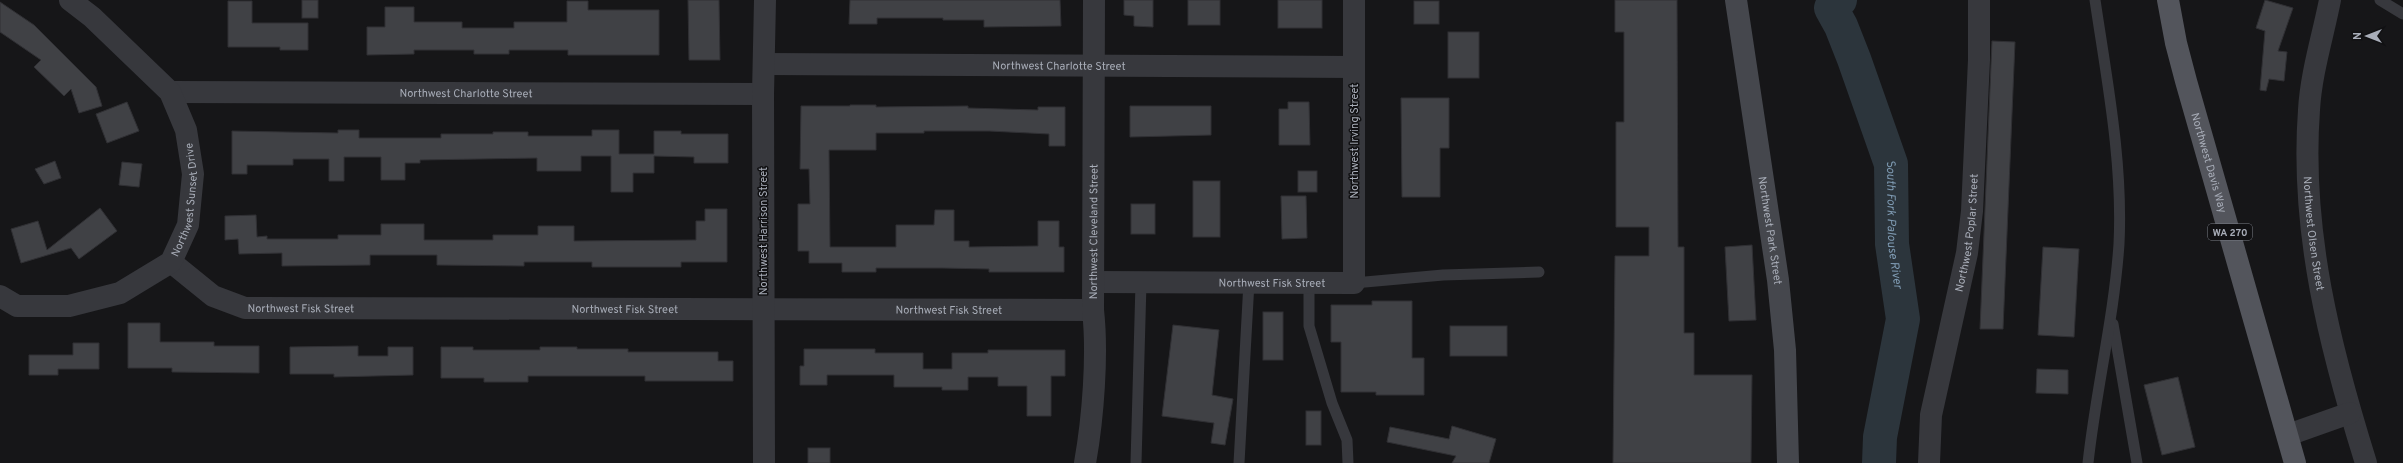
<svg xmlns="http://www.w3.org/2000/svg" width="2403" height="463" viewBox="0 0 2403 463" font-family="Overpass,sans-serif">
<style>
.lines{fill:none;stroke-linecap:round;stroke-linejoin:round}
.stream{stroke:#2c353c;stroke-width:5.5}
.river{stroke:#2c353c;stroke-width:34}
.building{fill:#404145;stroke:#303034}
.lane{stroke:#37383d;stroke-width:11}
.street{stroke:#37383d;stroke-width:22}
.secondary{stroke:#45474d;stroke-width:22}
.primary{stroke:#53555c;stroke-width:22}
.labels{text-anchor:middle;stroke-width:3;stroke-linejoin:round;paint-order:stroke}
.shield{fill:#111113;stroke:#7b7e86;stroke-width:1}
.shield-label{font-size:10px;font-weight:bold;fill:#a8adb8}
.street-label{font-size:11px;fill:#a8adb8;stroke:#111113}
.water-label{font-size:12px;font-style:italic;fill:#7f9bb3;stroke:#111113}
</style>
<rect width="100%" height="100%" fill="#161618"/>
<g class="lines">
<path class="stream" d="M1825,0L1831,8"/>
<path class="river" id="s1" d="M1840,0L1831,8L1841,26L1854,59L1891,164L1892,244L1903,319L1880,437L1879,463"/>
</g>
<g class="building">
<rect x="302" y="0" width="16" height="18"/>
<path d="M688,0H719L720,60H689Z"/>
<path d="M850,0H1060L1061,26L984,27V20H943V18H877V24H849Z"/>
<path d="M1124,0H1153V27L1134,26V16L1124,15Z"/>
<rect x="1188" y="0" width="32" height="25"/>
<rect x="1278" y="0" width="44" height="28"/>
<path d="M1615,0H1677L1678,247H1684V333H1694V375H1752L1751,463H1613L1615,256H1649V227H1616V122H1624V32H1615Z"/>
<path d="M2265,0L2293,8L2278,51L2287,52L2284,81L2269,79L2266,91L2260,90L2265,31L2256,28Z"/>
<path d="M228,1H252V23H308V50H280V47H228Z"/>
<path d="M567,1H588V10H659V55H568V50H509V54H474V50H414V54L367,55V27H385V7H414V22H462V28H514V22H567Z"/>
<rect x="1414" y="1" width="25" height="23"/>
<path d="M0,2L34,25L96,87L102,106L79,113L71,89L64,96L34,67L41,60L0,32Z"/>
<rect x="1448" y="32" width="31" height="46"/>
<path d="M1992,41L2015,42L2003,329H1980Z"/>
<path d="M1401,98H1449V148H1440V197H1402Z"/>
<path d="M127,102L139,131L107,143L96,114Z"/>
<path d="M1288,102H1309L1310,145H1279V109H1288Z"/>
<path d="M850,105H876V107L968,106V108L1038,110V107H1065V146H1049V134L989,131H924V133H876V150H829L830,247H896V225H934L935,210H954V241H969V247L1038,246V221H1059V247H1064V272H989V269L942,268H876V272H842V263H809V251H798V204H810L809,169H800L801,106H850Z"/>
<path d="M1130,106H1211V135L1130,137Z"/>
<path d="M338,130H359V138H441V134H493V132H528V136H592V130H619V154H654V131H681V134H728V163H694V157L654,156V173H633V192H611V156H581V171H537V158L420,160V163H405V180H381V157H344V181H329V159H293V165H247V174H232V131L338,133Z"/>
<path d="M55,161L61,178L44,184L35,169Z"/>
<path d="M122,162L142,164L139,187L119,185Z"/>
<rect x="1298" y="171" width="19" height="21"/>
<rect x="1193" y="181" width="27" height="56"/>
<path d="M1281,196H1306L1307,238L1282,239Z"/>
<rect x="1131" y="204" width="24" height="30"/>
<path d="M100,208L117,231L79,259L71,248L21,263L11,229L38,221L47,250Z"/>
<path d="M705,209H727V262H681V267H592V262H524V266L437,265V255H370V265L282,266V253L239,254L238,239L225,240V216L256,215L257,237L267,236V239H338V235H381V224H424V240H493V235H538V226H574V241L696,240V221H705Z"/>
<path d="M1752,245L1756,320L1729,321L1725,247Z"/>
<path d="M2043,247L2079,249L2074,337L2038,335Z"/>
<path d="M1372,301H1412V358H1424V395H1376V392H1341V342H1331V305H1372Z"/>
<rect x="1263" y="312" width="20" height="48"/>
<path d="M128,323H160V342H214V346H259V373L172,372V368H128Z"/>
<path d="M1173,325L1219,330L1212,395L1233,399L1225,445L1211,443L1214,423L1162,416Z"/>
<rect x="1450" y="326" width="57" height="30"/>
<path d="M73,343H99V369H58V375H29V355H73Z"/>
<path d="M358,346V356H388V347H413V375L334,377V374H290V347Z"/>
<path d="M441,347H473V350H540V347H577V349H628V352H718V361H733V381H645V376H528V382H484V378H441Z"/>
<path d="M804,349H875V353H923V369H952V353H988V350H1065V376H1051V416H1027V386H998V377H968V390H942V387H894V375H827V385H800V366H804Z"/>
<path d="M2037,369L2068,370V394L2036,393Z"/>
<path d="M2178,377L2195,447L2162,455L2144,385Z"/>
<rect x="1306" y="411" width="15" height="34"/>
<path d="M1452,426L1496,439L1489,463H1452L1456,456L1387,442L1390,427L1449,439Z"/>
<rect x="808" y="448" width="22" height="15"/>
</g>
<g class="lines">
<g class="lane">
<path d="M2380,0L2403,14"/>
<path d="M1309,283V326L1332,403L1347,440L1348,463"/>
<path d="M1354,283L1443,275L1539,272"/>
<path d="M2113,324L2137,463"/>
<path d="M1136,463L1141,283"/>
<path d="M1239,463L1249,282"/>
<path d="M2088,463C2096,389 2114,318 2119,244C2123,162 2107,81 2095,0"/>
</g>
<g class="street">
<path id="s2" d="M2330,0C2323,36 2311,73 2309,110C2300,231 2330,348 2366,463"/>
<path id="s3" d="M764,64L1354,67"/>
<path id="s4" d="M170,92L763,94"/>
<path id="s5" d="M171,262L213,296L245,308L1093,310"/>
<path id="s6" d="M1094,282L1354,283V0"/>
<path id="s7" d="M0,296L17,306H69L120,293L171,262L188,225L193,174L186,130L170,92L92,17L70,0"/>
<path d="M2288,435L2350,413"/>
<path d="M764,463L763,94L765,0"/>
<path id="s8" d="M1085,463C1093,418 1098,355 1093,310L1094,0"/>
<path id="s9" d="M1929,463L1931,415L1967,253L1972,211L1979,60V0"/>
</g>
<path class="secondary" id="s10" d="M1736,0L1778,280L1785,350L1788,463"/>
<path class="primary" id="s11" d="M2168,0L2176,43L2186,81L2295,463"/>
</g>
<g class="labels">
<rect class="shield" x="2208" y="224" width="44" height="16" rx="3"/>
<g class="shield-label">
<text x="2230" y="236">WA 270</text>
</g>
<g class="street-label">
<text dy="4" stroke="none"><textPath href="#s3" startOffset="295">Northwest Charlotte Street</textPath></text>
<text dy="4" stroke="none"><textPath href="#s4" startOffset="296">Northwest Charlotte Street</textPath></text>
<text transform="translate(1354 141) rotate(-90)" y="4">Northwest Irving Street</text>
<text dy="4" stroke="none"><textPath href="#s11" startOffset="168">Northwest Davis Way</textPath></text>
<text dy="4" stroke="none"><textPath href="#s7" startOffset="249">Northwest Sunset Drive</textPath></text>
<text transform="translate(763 231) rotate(-90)" y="4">Northwest Harrison Street</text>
<text dy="4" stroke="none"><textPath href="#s10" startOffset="233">Northwest Park Street</textPath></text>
<text dy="4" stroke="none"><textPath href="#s8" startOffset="232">Northwest Cleveland Street</textPath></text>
<text dy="4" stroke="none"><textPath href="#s9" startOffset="234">Northwest Poplar Street</textPath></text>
<text dy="4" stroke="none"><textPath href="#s2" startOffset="236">Northwest Olsen Street</textPath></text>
<text dy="4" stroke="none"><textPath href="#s6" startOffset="178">Northwest Fisk Street</textPath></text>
<text dy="4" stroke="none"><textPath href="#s5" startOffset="144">Northwest Fisk Street</textPath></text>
<text dy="4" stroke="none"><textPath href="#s5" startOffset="468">Northwest Fisk Street</textPath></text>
<text dy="4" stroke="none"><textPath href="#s5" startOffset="792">Northwest Fisk Street</textPath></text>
</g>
<g class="water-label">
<text dy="4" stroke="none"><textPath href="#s1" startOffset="240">South Fork Palouse River</textPath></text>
</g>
</g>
<g transform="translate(2367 36) rotate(270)" stroke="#111113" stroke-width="3" paint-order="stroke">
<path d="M0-3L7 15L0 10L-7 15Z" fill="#a8adb8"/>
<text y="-6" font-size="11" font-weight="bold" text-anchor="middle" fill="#a8adb8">N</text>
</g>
</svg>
